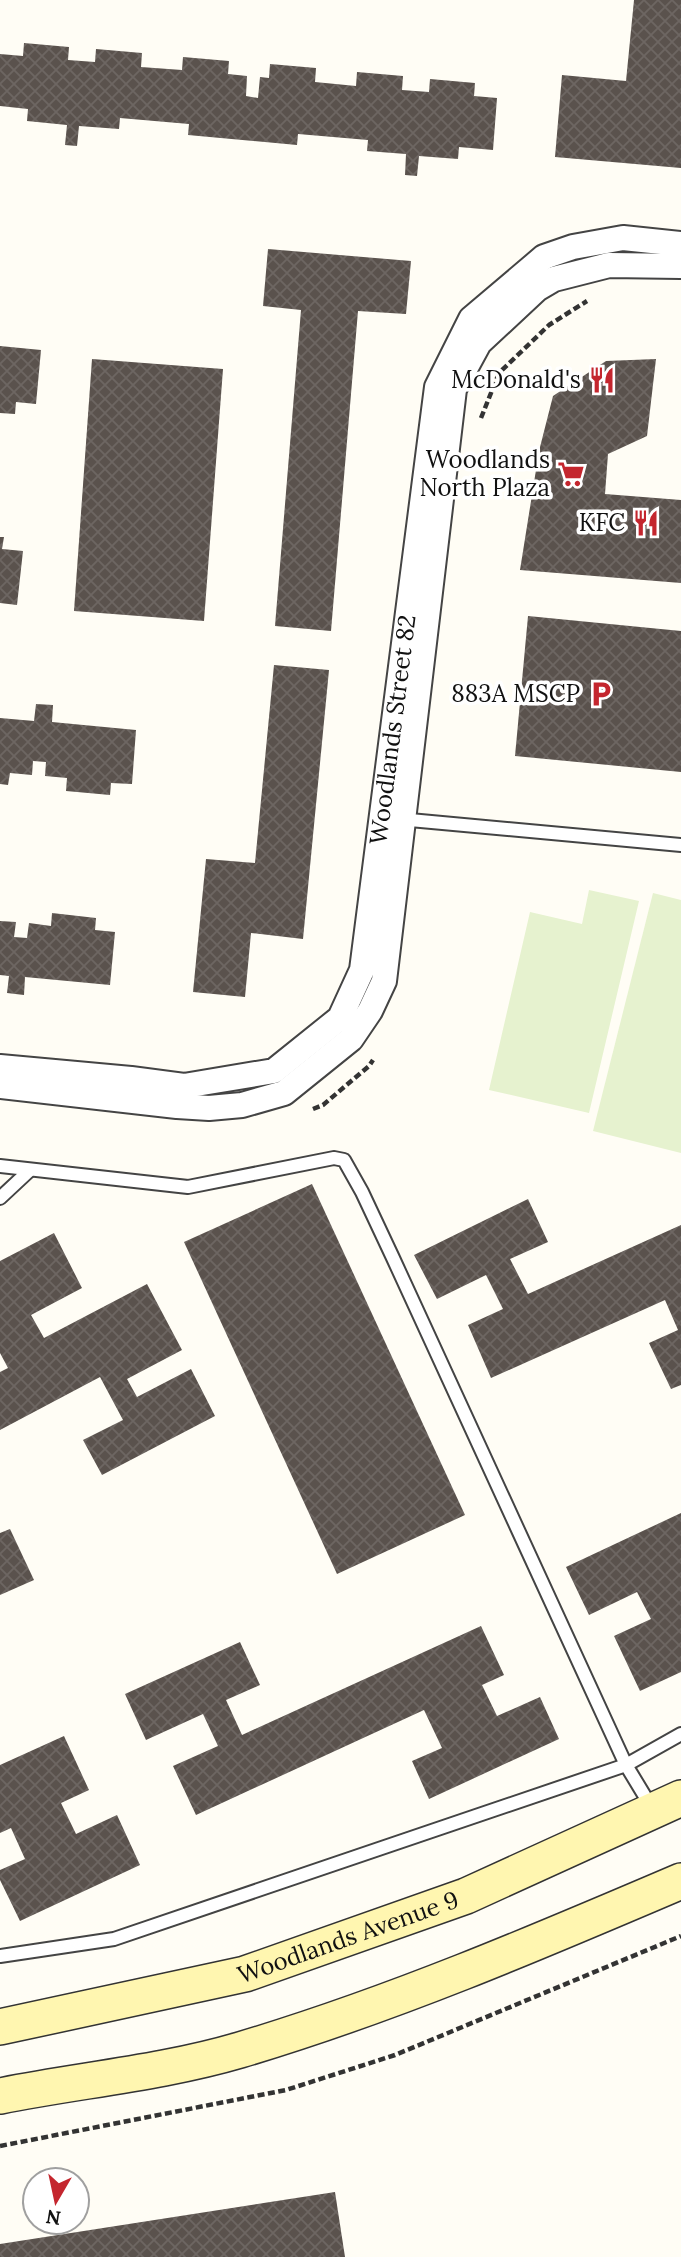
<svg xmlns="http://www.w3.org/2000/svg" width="681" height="2257" viewBox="0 0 681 2257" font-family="Lora,serif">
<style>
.pitch{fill:#e6f2cf}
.building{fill:url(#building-cross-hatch)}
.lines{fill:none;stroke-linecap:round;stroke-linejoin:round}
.lane-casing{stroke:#444;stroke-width:16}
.street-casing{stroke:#444;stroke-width:28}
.secondary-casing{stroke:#333;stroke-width:38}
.path{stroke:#333;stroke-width:4.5;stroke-dasharray:7 3.5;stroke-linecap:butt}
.lane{stroke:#fff;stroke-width:12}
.street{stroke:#fff;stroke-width:24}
.secondary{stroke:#fff6b0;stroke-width:35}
.labels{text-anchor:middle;stroke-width:7;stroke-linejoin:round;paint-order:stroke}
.poi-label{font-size:24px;fill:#111;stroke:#fff;text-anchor:end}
.street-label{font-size:24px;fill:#111;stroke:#fff}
</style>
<defs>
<pattern id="building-cross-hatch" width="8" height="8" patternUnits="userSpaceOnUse" patternTransform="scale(1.75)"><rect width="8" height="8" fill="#5a524d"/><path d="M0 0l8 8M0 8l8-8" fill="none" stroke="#6d6662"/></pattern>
</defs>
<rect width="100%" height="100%" fill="#fffdf5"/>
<g class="pitch">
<path d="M589,890L639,901L589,1113L489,1090L530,912L582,924Z"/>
<path d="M653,893L681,900V1153L593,1131Z"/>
</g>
<g class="building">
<path d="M634,0H681V168L555,157L562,75L626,81Z"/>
<path d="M24,43L69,47L68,60L95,62L96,49L142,53L141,67L182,70L183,57L229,61L228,74L247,76L246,96L258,98L260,77L269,78L270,64L316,68L315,82L356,86L357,72L403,76L402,90L429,92L430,79L475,83L474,96L497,98L493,150L459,147L458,159L419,156L417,176L405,175L406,154L367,151L368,140L298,134L297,145L188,135L189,124L120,118L119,129L79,126L77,146L65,145L67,125L27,121L28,109L0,106V54L23,56Z"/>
<path d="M268,249L411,261L406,314L358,311L331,631L275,626L301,310L263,306Z"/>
<path d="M0,346L41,350L36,404L16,402L15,414L0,413Z"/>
<path d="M92,359L223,369L204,621L74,611Z"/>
<path d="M656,359L647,436L608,454L605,494L681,500V583L520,570L539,451L553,396L606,361Z"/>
<path d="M0,537H4L2,549L23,551L17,605L0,603Z"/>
<path d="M528,616L681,631V772L515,756Z"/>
<path d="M274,665L329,670L303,939L251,933L245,997L193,992L206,859L255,863Z"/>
<path d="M36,704L53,705L52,722L136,730L132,784L111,783L110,795L66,791L67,778L45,776L46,762L33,761L32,775L10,773L8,785L0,784V718L34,721Z"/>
<path d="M52,913L96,918L95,930L115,932L110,985L25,977L24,995L7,993L9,976L0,975V921L16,922L14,937L27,938L29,923L51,926Z"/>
<path d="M312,1184L465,1515L337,1574L184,1242Z"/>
<path d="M528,1199L548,1242L510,1259L528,1294L681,1225V1385L671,1389L649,1343L678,1330L665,1300L491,1378L468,1325L503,1309L486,1275L437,1299L414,1255Z"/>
<path d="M54,1233L82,1288L31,1315L44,1338L147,1284L182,1350L127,1379L137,1397L191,1369L215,1416L102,1475L83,1440L123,1420L100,1377L0,1430V1372L8,1368L0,1353V1261Z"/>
<path d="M681,1513V1672L640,1691L614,1636L651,1619L637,1592L589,1615L566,1567Z"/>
<path d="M10,1529L34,1580L0,1595V1533Z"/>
<path d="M481,1626L504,1675L482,1685L497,1716L540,1697L559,1739L429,1799L412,1761L442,1748L424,1710L196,1815L173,1766L218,1746L203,1714L146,1740L125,1694L240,1642L260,1685L226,1700L242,1735Z"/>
<path d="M64,1736L89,1790L61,1803L76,1834L117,1815L140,1865L20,1921L0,1880V1870L25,1859L11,1828L0,1833V1765Z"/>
<path d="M335,2192L345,2257H0V2244Z"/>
</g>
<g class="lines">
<g class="lane-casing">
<g id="lane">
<path d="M399,819L681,845"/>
<path d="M0,1166L188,1187L334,1158L344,1160L362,1192L393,1258L626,1765L652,1808"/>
<path d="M0,1198L30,1170"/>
<path d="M0,1956L114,1939L626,1765L681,1734"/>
</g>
</g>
<g class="street-casing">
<g id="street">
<path id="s1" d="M0,1067L131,1079L184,1086L274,1071L340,1018L362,970L437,387L471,319L544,257L573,247L623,238L681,244"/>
<path d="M0,1086L177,1106L209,1108L242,1105L284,1093L351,1039L370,1011L384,981L454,389L479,343L537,289L554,279L609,265L681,266"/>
</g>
</g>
<g class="secondary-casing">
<g id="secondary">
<path id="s2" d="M0,2027L245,1974L466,1896L681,1798"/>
<path d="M0,2096C80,2080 162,2073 240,2050C391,2005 536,1943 681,1881"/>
</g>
</g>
<g class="path">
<path d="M481,418L499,373L549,325L587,301"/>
<path d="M313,1109L323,1105L369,1066L373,1060"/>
<path d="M0,2146L286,2090L395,2055L681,1936"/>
</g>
<use href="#lane" class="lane"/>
<use href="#street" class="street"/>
<use href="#secondary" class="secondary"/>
</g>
<defs>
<g id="restaurant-bare" transform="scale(2.1)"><path d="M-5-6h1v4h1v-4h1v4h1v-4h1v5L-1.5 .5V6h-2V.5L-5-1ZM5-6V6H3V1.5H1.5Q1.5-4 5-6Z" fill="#c4262e" stroke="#fff" stroke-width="2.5" paint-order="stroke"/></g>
<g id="supermarket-bare" transform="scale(2.1)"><path d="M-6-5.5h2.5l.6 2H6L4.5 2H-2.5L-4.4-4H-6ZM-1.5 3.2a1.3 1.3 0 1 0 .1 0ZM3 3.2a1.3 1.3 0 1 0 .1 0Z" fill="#c4262e" stroke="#fff" stroke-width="2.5" paint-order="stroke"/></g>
<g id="parking-bare" transform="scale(2.1)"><path d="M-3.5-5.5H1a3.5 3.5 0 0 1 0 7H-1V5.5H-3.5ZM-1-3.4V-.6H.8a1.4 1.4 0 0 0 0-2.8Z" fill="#c4262e" stroke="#fff" stroke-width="2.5" paint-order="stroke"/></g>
</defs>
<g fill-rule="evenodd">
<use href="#restaurant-bare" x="602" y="380"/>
<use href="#supermarket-bare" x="571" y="474"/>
<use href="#restaurant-bare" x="646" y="523"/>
<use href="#parking-bare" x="601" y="694"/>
</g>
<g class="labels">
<g class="poi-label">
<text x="581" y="388">McDonald's</text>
<text x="550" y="468">Woodlands<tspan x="550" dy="28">North Plaza</tspan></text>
<text x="625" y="531">KFC</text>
<text x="580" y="702">883A MSCP</text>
</g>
<g class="street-label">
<text dy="8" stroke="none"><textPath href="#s1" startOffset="656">Woodlands Street 82</textPath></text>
<text dy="8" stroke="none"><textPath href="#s2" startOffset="360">Woodlands Avenue 9</textPath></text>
</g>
</g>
<g transform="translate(56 2201) rotate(189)"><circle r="33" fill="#ffffff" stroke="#a0a0a0" stroke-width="2"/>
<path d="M0-5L12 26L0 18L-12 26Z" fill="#c4262e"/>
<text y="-10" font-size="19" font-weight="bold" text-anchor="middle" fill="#111111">N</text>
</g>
</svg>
